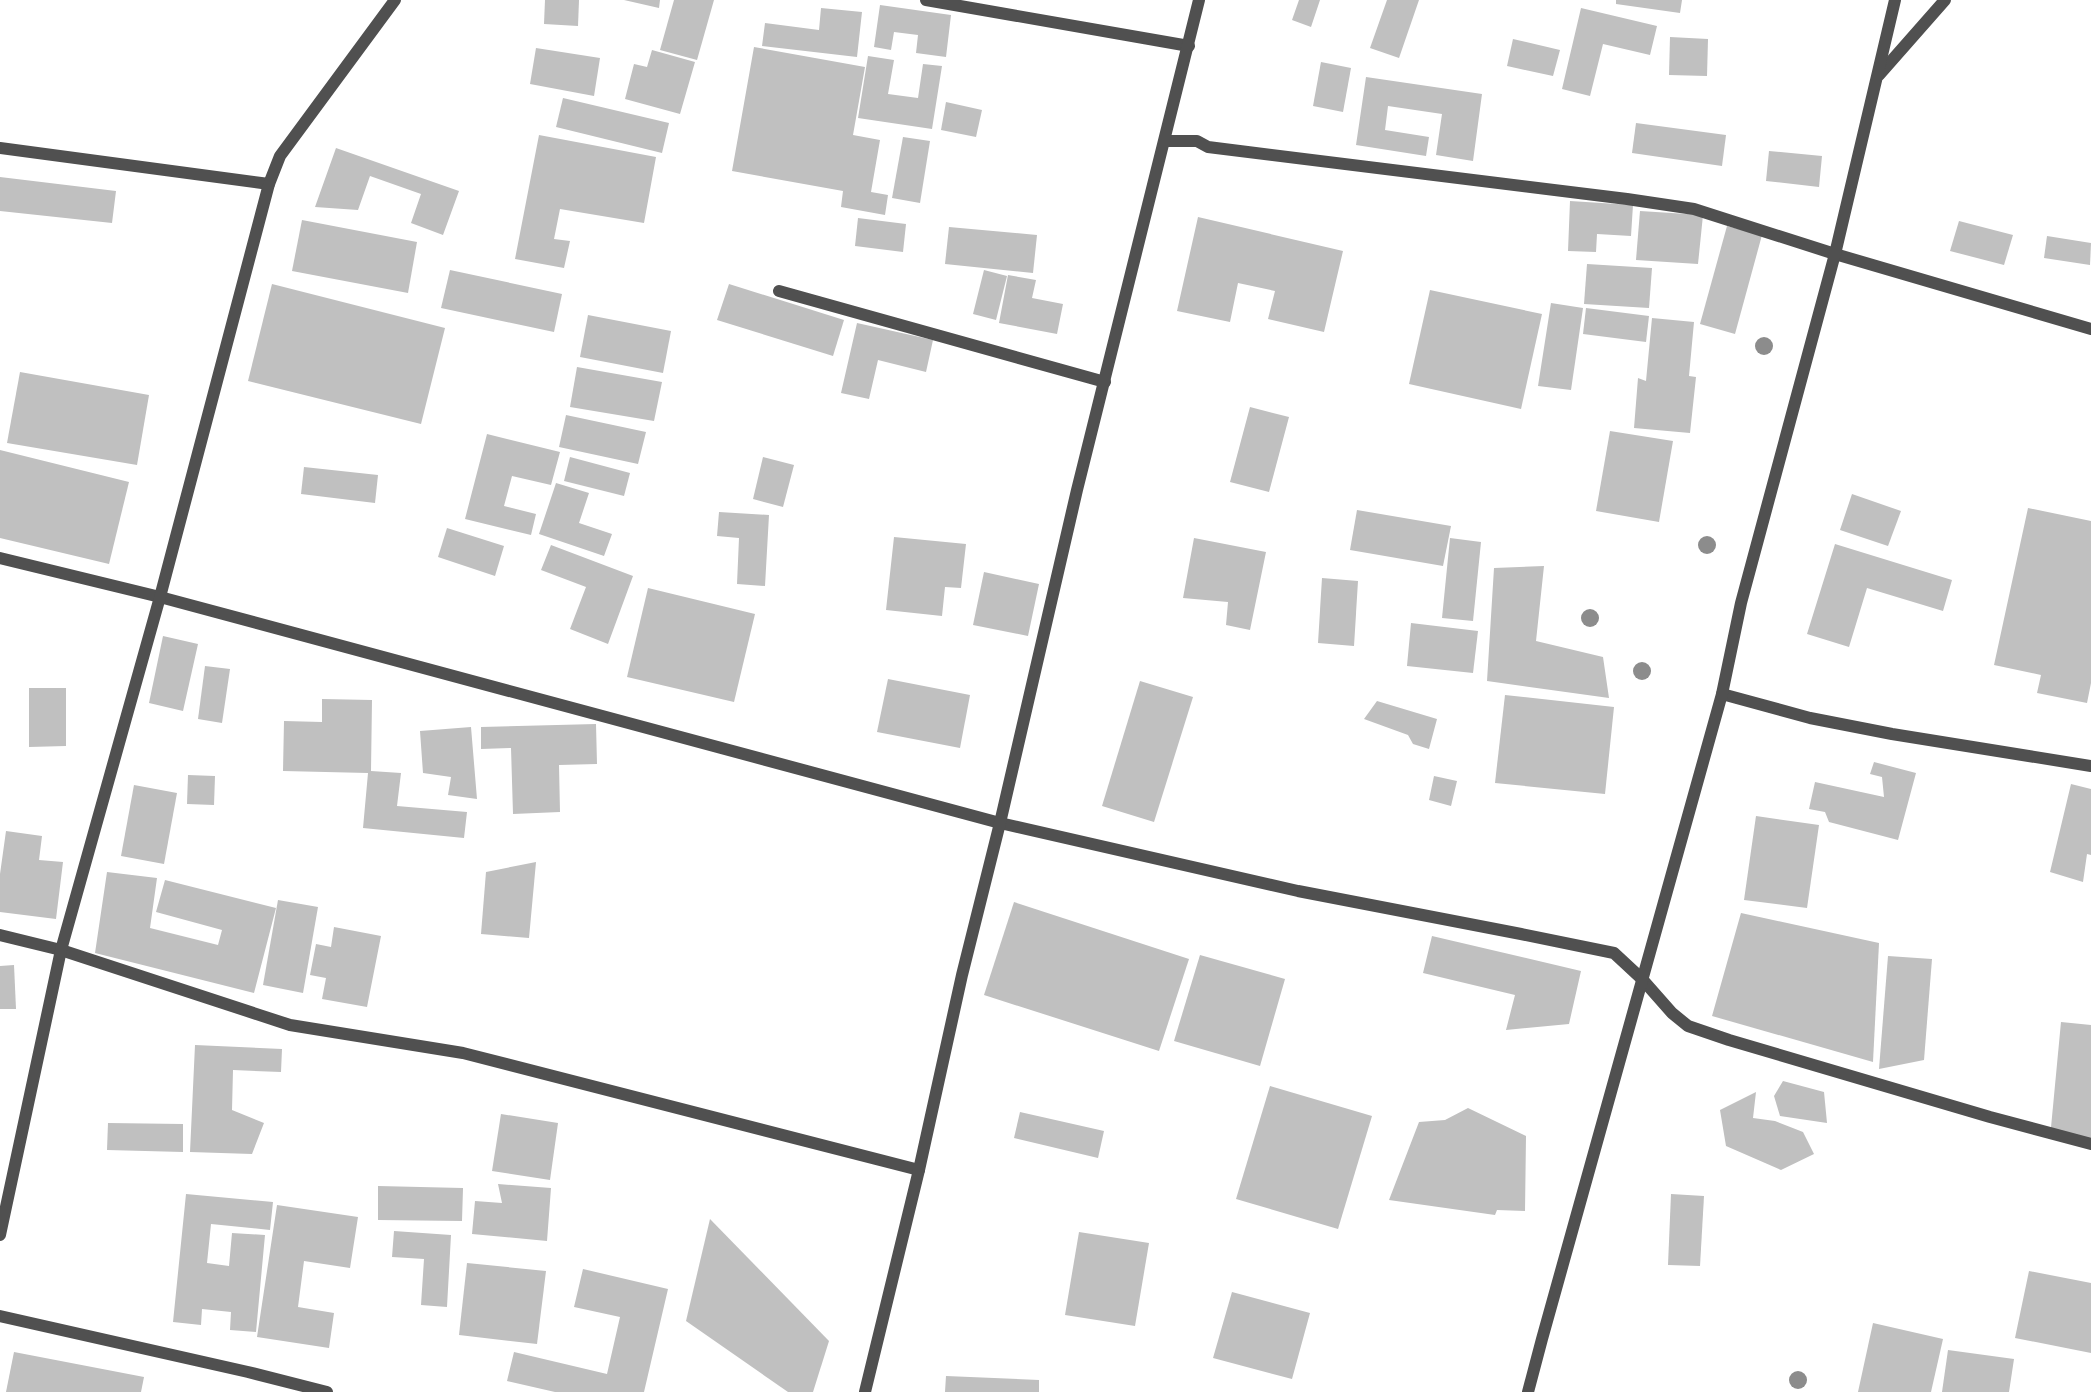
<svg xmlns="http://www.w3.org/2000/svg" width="2091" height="1392" viewBox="0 0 2091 1392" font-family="Signika,sans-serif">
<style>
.building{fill:#c0c0c0}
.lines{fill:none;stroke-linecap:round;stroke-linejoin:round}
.minor{stroke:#505050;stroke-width:12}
.tree{fill:#8c8c8c}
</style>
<rect width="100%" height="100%" fill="#fff"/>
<g class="building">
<path d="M545,0H579L578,26L544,24Z"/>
<path d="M624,0H660L659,8Z"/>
<path d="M674,0H714L697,60L660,50Z"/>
<path d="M1299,0H1320L1311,27L1292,20Z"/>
<path d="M1387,0H1419L1399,58L1370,48Z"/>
<path d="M1616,0H1682L1680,13L1616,4Z"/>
<path d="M880,5L951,15L946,57L916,53L918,35L894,32L891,50L874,47Z"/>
<path d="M821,8L862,12L857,57L762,46L765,23L819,30Z"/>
<path d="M1581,8L1657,26L1650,55L1603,44L1590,96L1562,89Z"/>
<path d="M1670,37L1708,39L1707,76L1669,75Z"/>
<path d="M1513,39L1560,50L1553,76L1507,66Z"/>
<path d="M754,47L865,67L853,135L880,140L871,192L888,195L885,215L841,207L843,191L732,171Z"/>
<path d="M536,48L600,58L594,96L530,84Z"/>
<path d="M652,50L695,62L680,114L625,99L634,64L647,67Z"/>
<path d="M868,56L894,60L888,94L918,98L923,64L942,66L932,129L858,118Z"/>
<path d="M1321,62L1351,68L1343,112L1313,106Z"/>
<path d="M1366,77L1482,94L1473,161L1436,155L1442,114L1388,106L1385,130L1429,137L1426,156L1356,145Z"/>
<path d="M563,98L669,123L662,153L556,127Z"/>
<path d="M946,102L982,110L976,137L941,130Z"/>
<path d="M1636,123L1726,135L1722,166L1632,153Z"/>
<path d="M539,135L656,157L644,223L560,209L554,239L570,241L564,268L515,259Z"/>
<path d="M903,137L930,141L920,203L892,198Z"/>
<path d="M336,148L459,191L443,235L411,223L421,194L370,176L358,210L315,207Z"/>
<path d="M1769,151L1822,156L1819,187L1766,181Z"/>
<path d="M0,177L116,191L112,223L0,211Z"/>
<path d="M1570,201L1633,205L1631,236L1597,234L1596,252L1568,251Z"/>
<path d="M1640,211L1703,215L1698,264L1636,260Z"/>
<path d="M1198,217L1343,251L1324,332L1268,319L1275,291L1238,283L1230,322L1177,311Z"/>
<path d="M858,218L906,224L903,252L855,246Z"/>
<path d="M302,220L417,242L408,293L292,271Z"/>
<path d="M1959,221L2013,235L2004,265L1950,251Z"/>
<path d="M1727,226L1762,235L1735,334L1700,324Z"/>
<path d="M949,227L1037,235L1033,273L945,264Z"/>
<path d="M2047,236L2091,243L2090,265L2044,258Z"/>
<path d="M1587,264L1652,268L1649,308L1584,304Z"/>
<path d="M450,270L562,294L554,332L441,308Z"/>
<path d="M984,270L1007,276L996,320L973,314Z"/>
<path d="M1008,275L1036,280L1032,298L1063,304L1057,334L999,323Z"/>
<path d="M272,284L445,328L421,424L248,381Z"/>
<path d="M729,284L844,320L833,356L717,320Z"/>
<path d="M1430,290L1542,314L1521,409L1409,384Z"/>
<path d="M1551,303L1583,308L1571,390L1538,386Z"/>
<path d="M1586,308L1649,316L1646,342L1583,334Z"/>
<path d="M588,315L671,331L663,373L580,357Z"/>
<path d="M1652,318L1694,322L1689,376L1696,377L1690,433L1634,428L1638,378L1646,381Z"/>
<path d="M857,323L933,340L926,372L878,360L869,399L841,393Z"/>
<path d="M577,367L662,382L654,421L570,407Z"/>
<path d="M20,372L149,395L137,465L7,443Z"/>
<path d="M1250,407L1289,417L1269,492L1230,482Z"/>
<path d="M566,415L646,432L638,464L559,447Z"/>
<path d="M1610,431L1673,441L1659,522L1596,511Z"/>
<path d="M487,434L560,452L551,485L512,476L504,506L536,514L531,535L465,519Z"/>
<path d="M0,450L129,482L109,564L0,538Z"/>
<path d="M570,457L630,473L624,496L564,481Z"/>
<path d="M763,457L794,465L783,507L753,499Z"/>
<path d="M304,467L378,475L375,503L301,494Z"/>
<path d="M556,483L589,493L579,523L612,534L604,556L539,534Z"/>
<path d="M1852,494L1901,511L1888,546L1840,530Z"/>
<path d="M2028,508L2091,521V683L2087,703L2037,693L2041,675L1994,665Z"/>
<path d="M1357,510L1451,526L1443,566L1350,550Z"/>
<path d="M719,512L769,515L765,586L737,584L739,538L717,536Z"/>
<path d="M447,528L504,546L495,576L438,557Z"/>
<path d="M894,537L966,544L961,588L945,587L942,616L886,610Z"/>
<path d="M1194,538L1266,552L1250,630L1226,625L1228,602L1183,598Z"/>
<path d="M1450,538L1481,542L1473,621L1442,618Z"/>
<path d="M1835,544L1952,580L1943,611L1867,588L1849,647L1807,634Z"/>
<path d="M551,545L633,576L608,644L570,629L586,587L541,570Z"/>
<path d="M1544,566L1536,641L1603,657L1609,698L1487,681L1494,568Z"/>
<path d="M984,572L1039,584L1028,636L973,625Z"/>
<path d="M1322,578L1358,581L1354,646L1318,643Z"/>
<path d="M648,588L755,614L734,702L627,677Z"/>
<path d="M1411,623L1478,631L1473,673L1407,666Z"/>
<path d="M163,636L198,644L183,711L149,703Z"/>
<path d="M205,666L230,669L222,723L198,719Z"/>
<path d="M888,679L970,695L960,748L877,732Z"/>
<path d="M1140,681L1193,697L1154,822L1102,806Z"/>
<path d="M29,688H66V746L29,747Z"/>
<path d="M1505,695L1614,707L1605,794L1495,783Z"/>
<path d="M322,699L372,700L371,771L401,773L397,806L467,812L464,838L363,828L368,773L283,771L284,721L322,722Z"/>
<path d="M1377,701L1437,719L1429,749L1413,744L1408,735L1364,719Z"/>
<path d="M596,724L597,764L559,765L560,812L513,814L511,748L481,749V727Z"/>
<path d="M471,727L477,799L448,795L451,777L423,773L420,731Z"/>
<path d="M1874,762L1916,773L1898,840L1829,822L1825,812L1809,809L1815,782L1884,797L1882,777L1870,774Z"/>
<path d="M188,775L215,776L214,805L187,804Z"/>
<path d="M1434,776L1457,781L1451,806L1429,800Z"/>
<path d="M2071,784L2091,789V855L2087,854L2083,882L2050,872Z"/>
<path d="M134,785L177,793L164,864L121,856Z"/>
<path d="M1756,816L1819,825L1807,908L1744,900Z"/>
<path d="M6,831L42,836L39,860L63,862L56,919L0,912V874Z"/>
<path d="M536,862L529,938L481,934L486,872Z"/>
<path d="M107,872L157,878L150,928L218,945L222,930L156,912L165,880L276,908L254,993L95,953Z"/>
<path d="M278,900L318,907L303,993L263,985Z"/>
<path d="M1014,902L1189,959L1159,1051L984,995Z"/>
<path d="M1741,913L1879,943L1873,1062L1712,1016Z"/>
<path d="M334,927L381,936L367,1007L322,999L326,978L310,975L316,944L331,947Z"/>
<path d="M1432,936L1581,971L1569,1024L1506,1030L1515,995L1423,973Z"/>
<path d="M1200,955L1285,979L1260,1066L1174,1041Z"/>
<path d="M1888,956L1932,959L1924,1060L1879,1069Z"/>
<path d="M14,965L16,1009H0V966Z"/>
<path d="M2061,1022L2091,1025V1142L2050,1138Z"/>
<path d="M195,1045L282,1049L281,1072L233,1070L232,1110L264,1123L252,1154L190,1152Z"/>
<path d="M1783,1081L1824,1092L1827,1123L1780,1116L1774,1096Z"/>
<path d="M1270,1086L1372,1116L1338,1229L1236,1199Z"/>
<path d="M1756,1092L1753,1118L1775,1121L1803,1132L1814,1154L1781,1170L1726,1146L1720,1110Z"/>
<path d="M1468,1108L1526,1136L1525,1211L1497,1210L1495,1215L1389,1200L1419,1122L1445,1120Z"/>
<path d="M1020,1112L1104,1131L1098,1158L1014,1138Z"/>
<path d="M501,1114L558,1123L550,1180L492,1171Z"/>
<path d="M108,1123L183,1124V1152L107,1150Z"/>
<path d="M498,1184L551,1188L547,1241L472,1234L475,1201L502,1203Z"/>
<path d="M378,1186L463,1188L462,1221L378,1220Z"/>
<path d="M186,1194L273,1202L270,1230L211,1224L207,1263L229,1266L232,1233L265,1235L256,1332L230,1330L231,1312L202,1309L201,1325L173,1322Z"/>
<path d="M1671,1194L1704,1196L1700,1266L1668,1265Z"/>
<path d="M277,1205L358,1217L350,1268L304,1261L298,1307L334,1313L329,1348L257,1337Z"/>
<path d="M710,1219L829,1341L813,1392H788L686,1321Z"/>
<path d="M394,1231L451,1235L447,1307L421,1305L424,1259L392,1257Z"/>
<path d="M1079,1232L1149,1243L1135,1326L1065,1315Z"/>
<path d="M467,1263L546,1271L537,1344L459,1335Z"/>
<path d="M583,1269L668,1289L644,1392H555L507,1381L514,1352L607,1374L620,1317L574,1307Z"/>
<path d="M2029,1271L2091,1283V1353L2015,1338Z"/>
<path d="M1232,1292L1310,1313L1292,1379L1213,1358Z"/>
<path d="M1873,1323L1943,1339L1931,1392H1858Z"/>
<path d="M1948,1350L2014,1359L2009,1392H1942Z"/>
<path d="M14,1352L144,1377L141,1392H6Z"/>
<path d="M946,1376L1039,1380V1392H945Z"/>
</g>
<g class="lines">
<g class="minor">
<path d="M926,0L1189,46"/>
<path d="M1879,75L1945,0"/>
<path d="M1165,141H1197L1208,147L1627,199L1694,209L1835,254L2091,329"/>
<path d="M0,148L269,184"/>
<path d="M779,291L1105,382"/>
<path d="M0,558L160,597L1000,823L1298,891L1521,934L1614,953L1642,979L1672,1013L1688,1026L1729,1040L1990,1117L2091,1144"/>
<path d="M1722,694L1810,718L1892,734L2091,766"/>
<path d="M0,935L61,950L290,1025L463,1053L919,1170"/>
<path d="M0,1235L61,950L160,597L269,184L280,156L395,0"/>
<path d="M0,1316L248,1372L327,1392"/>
<path d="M865,1392L919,1170L962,975L1000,823L1077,490L1199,0"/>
<path d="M1528,1392L1542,1339L1722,694L1741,603L1835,254L1895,0"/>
</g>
</g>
<g class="tree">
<circle cx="1764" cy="346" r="9"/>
<circle cx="1707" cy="545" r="9"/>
<circle cx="1590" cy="618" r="9"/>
<circle cx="1642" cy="671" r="9"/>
<circle cx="1798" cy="1380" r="9"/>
</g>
</svg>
